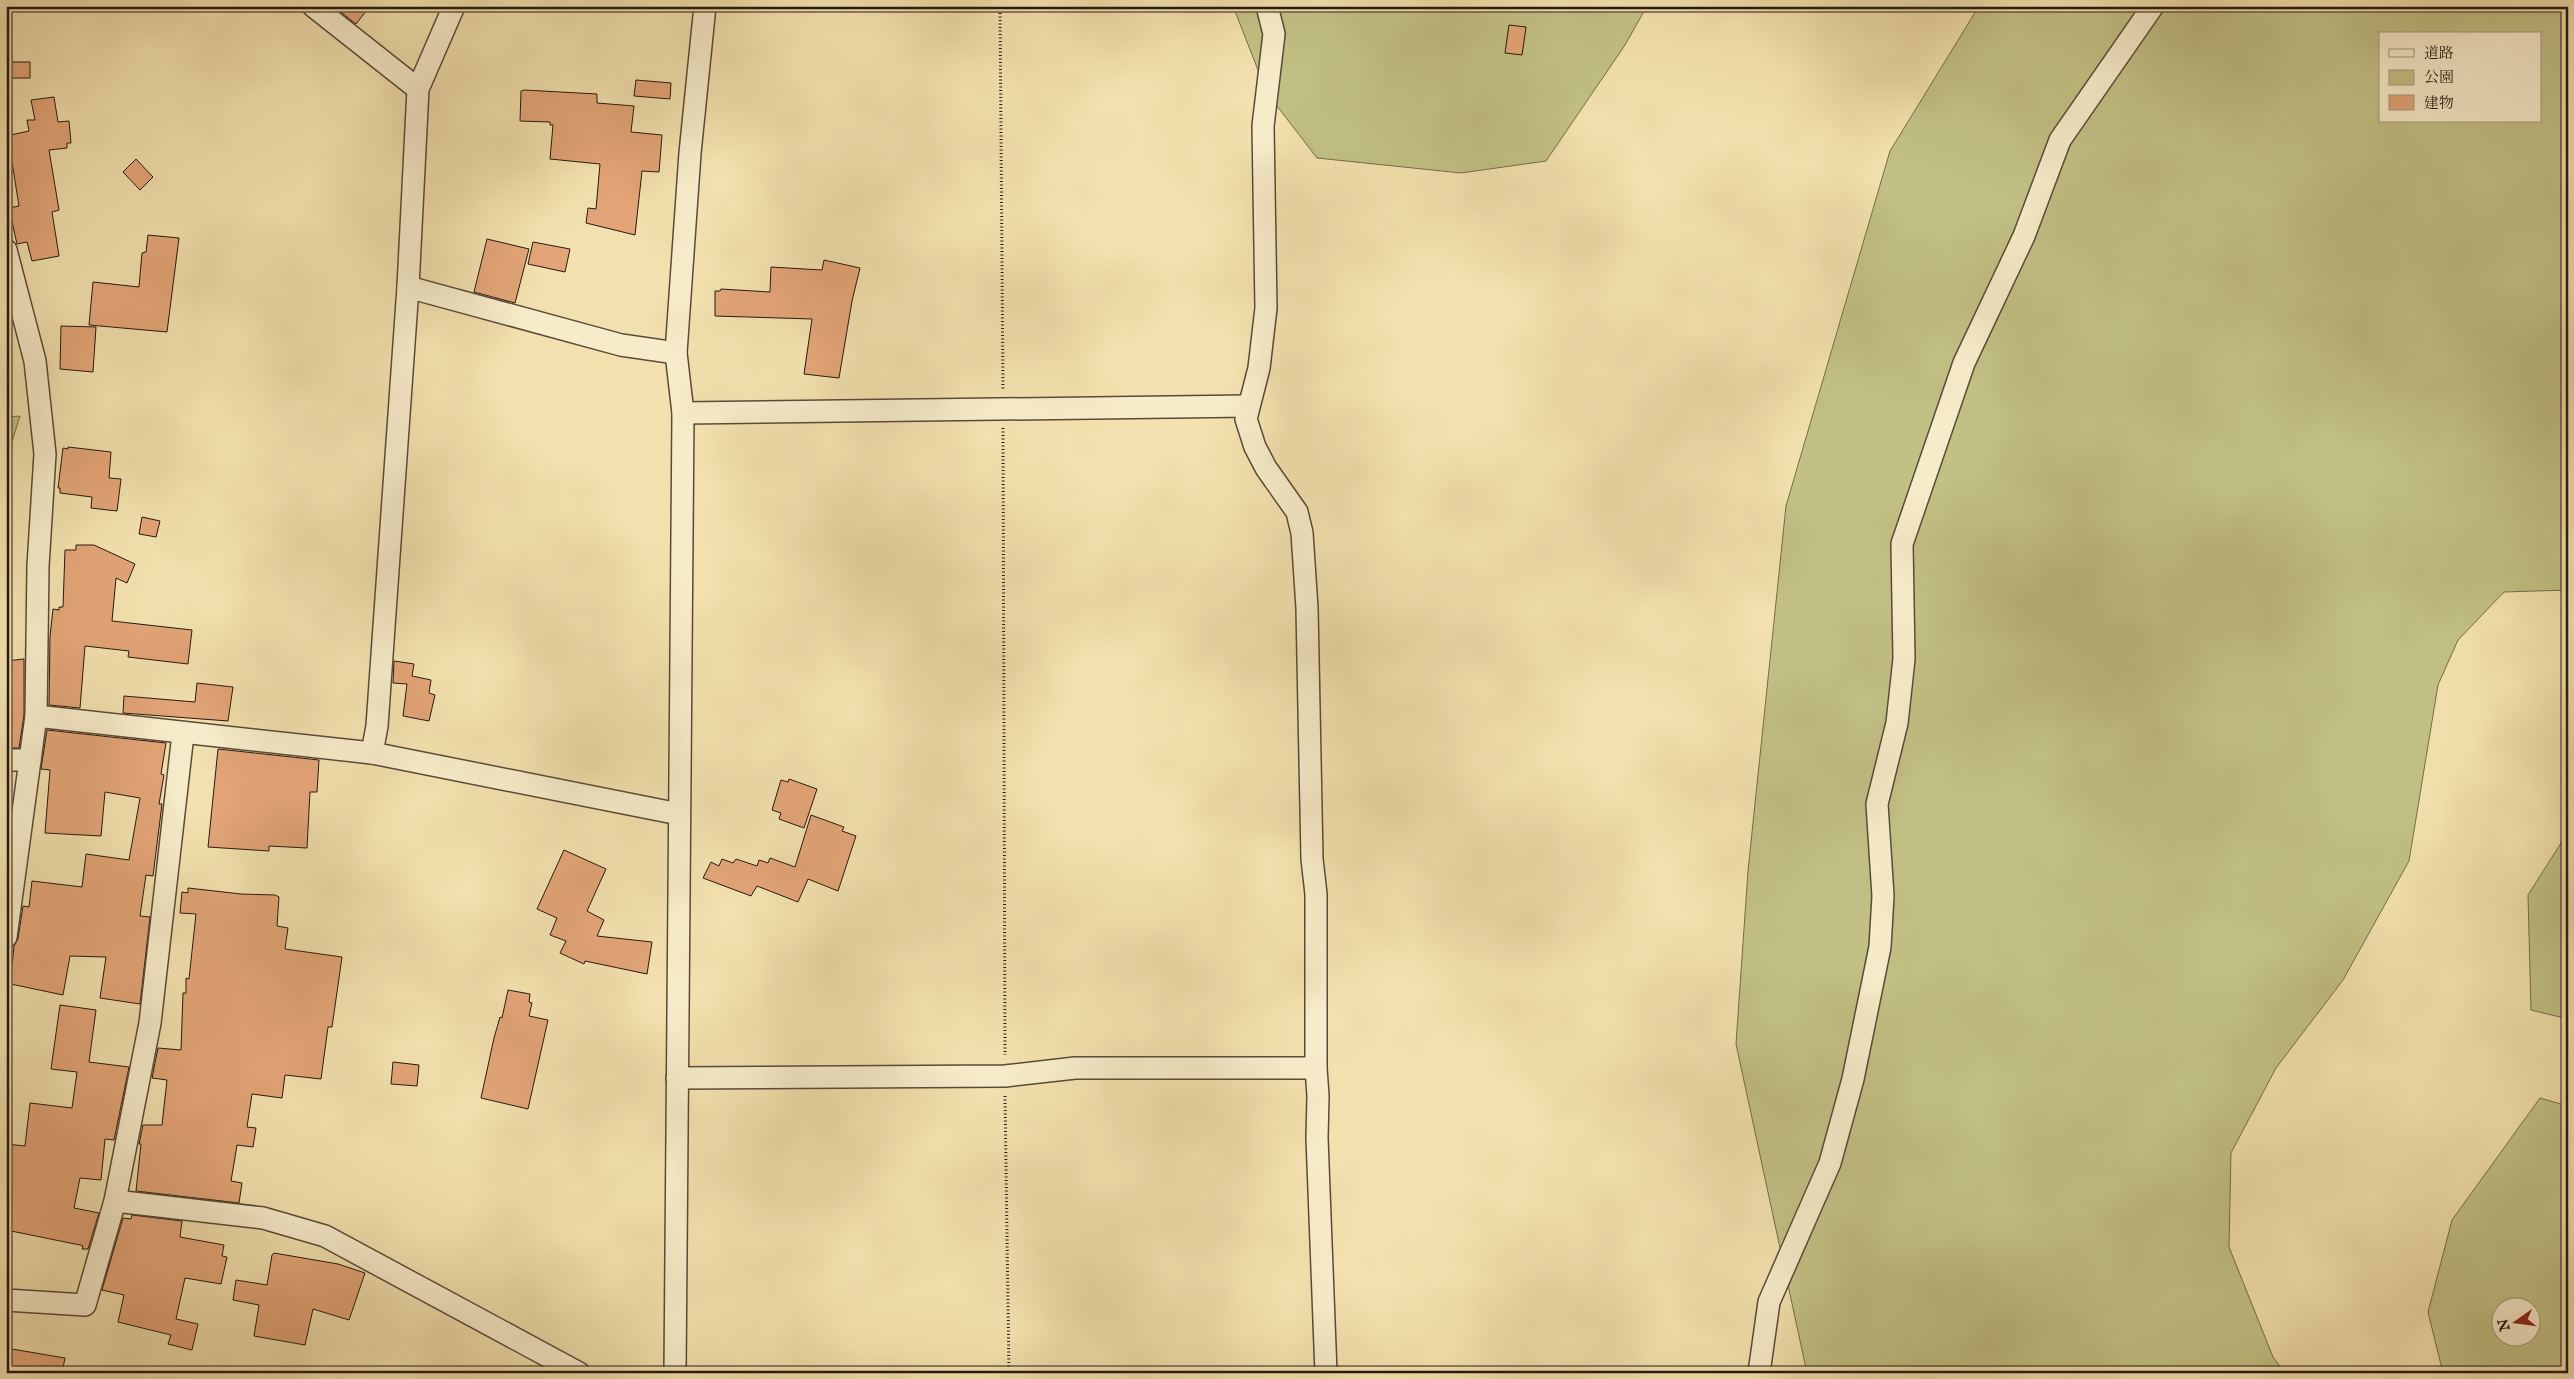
<svg xmlns="http://www.w3.org/2000/svg" width="2574" height="1379" viewBox="0 0 2574 1379" font-family="'IM FELL English','Noto Serif JP',serif">
<style>
.green{fill:#c2c185;stroke:#746c4b;fill-rule:evenodd}
.building{fill:#e3a577;stroke:#271811}
.lines{fill:none;stroke-linecap:round;stroke-linejoin:round}
.minor-casing{stroke:#5a4a38;stroke-width:24}
.path{stroke:#271811;stroke-width:3;stroke-dasharray:1 2.5;stroke-linecap:butt}
.minor{stroke:#f7ecca;stroke-width:21}
</style>
<rect width="100%" height="100%" fill="#f2e1ae"/>
<filter id="stains"><feTurbulence type="fractalNoise" baseFrequency=".004" numOctaves="4"/><feColorMatrix values="0 0 0 0 .2 0 0 0 0 .09 0 0 0 0 .02 0 0 0 .5 -.17"/></filter>
<radialGradient id="worn" r=".72"><stop offset=".6" stop-color="#630" stop-opacity="0"/><stop offset="1" stop-color="#630" stop-opacity=".3"/></radialGradient>
<g class="green">
<path d="M1233,6H1647L1625,45L1546,161L1461,173L1317,158L1267,93Z"/>
<path d="M1979,6H2568V590L2504,592L2458,640L2438,685L2409,861L2343,980L2276,1068L2231,1153L2229,1247L2273,1357L2285,1373H1807L1736,1044L1748,871L1786,506L1890,151ZM2380,34H2540V121H2380Z"/>
<path d="M20,416L6,461V417Z"/>
<path d="M2568,832V1019L2531,1010L2528,895Z"/>
<path d="M2540,1098L2568,1106V1373H2443L2428,1312L2452,1220ZM2532,1306V1336H2502V1306Z"/>
</g>
<g class="building">
<path d="M333,6H370L356,24Z"/>
<path d="M1509,25L1526,27L1522,55L1505,53Z"/>
<rect x="9" y="62" width="21" height="16"/>
<path d="M636,80L671,83L670,99L634,96Z"/>
<path d="M524,90L597,94V103L634,106L631,132L662,135L659,172L642,171L635,235L586,223L588,208L596,209L600,164L550,159L553,125H550V122L520,121L521,91Z"/>
<path d="M54,97L58,122L69,121L71,143H67V148L49,150L59,210L52,212L59,256L32,261L27,242L17,244L9,208L19,206L12,162L6,164V136L29,131L27,120H35L31,100Z"/>
<path d="M136,159L153,177L140,190L123,172Z"/>
<path d="M148,235L179,238L167,332L89,325L93,282L139,287L142,253L146,252Z"/>
<path d="M487,239L529,249L515,303L474,292Z"/>
<path d="M533,242L570,249L565,272L528,264Z"/>
<path d="M824,260L860,268L852,301L839,378L804,374L812,319L715,316V291H720L721,289L770,292L771,267L822,270Z"/>
<path d="M61,326L96,327L93,372L60,369Z"/>
<path d="M68,447L111,452L109,478L121,479L117,511L91,508L92,497L60,493V488H58L63,448L68,449Z"/>
<path d="M142,517L160,521L156,537L139,534Z"/>
<path d="M76,545H94L135,564L127,583L116,578L112,621L192,630L188,664L128,657L129,651L85,646L80,708L49,705L50,636L53,609L59,610V607H63L65,550H76Z"/>
<path d="M24,659V715L19,748H6V661Z"/>
<path d="M394,661L414,664L412,676L431,680L429,693L435,695L429,721L403,716L407,684L393,683Z"/>
<path d="M197,683L233,687L228,721L123,713L124,696L195,702Z"/>
<path d="M47,730L166,743L161,774L164,775L159,804H162L153,876L146,875L140,916L150,917L140,1004L100,998L106,957L70,956L63,995L6,983L9,965L12,966L14,946L18,939L23,906L29,907L32,881L82,887L86,854L129,860L140,798L105,792L101,836L45,833L50,770L41,769Z"/>
<path d="M218,749L319,760L317,792H310L307,848L269,846V851L208,847Z"/>
<path d="M789,779L817,789L804,828L779,819L781,813L772,810L781,780L788,782Z"/>
<path d="M811,815L844,827L842,831L856,836L838,891L808,879L798,902L757,886L751,896L703,878L711,862L719,866L722,859L733,863L736,859L757,866L759,860L768,863L770,858L795,867Z"/>
<path d="M564,850L606,869L587,911L604,920L597,936L652,942L647,974L585,961L584,964L560,953L566,941L550,935L557,918L537,909Z"/>
<path d="M188,888L241,894L275,895L279,897L277,926L288,928L285,949L342,957L332,1027H328L321,1079L285,1075L282,1098L252,1094L247,1127L256,1128L253,1147L237,1145L231,1181L242,1183L239,1203L136,1191L141,1144H139L143,1125H162L167,1080L152,1078L158,1048L181,1050L183,993H186V978L189,979L196,914L180,913L182,892L188,893Z"/>
<path d="M508,990L530,994L529,1002L532,1003L529,1016L548,1020L528,1109L481,1098L494,1038L500,1017L502,1018Z"/>
<path d="M60,1005L96,1010L89,1062L129,1067L114,1140L105,1139L101,1180L80,1178L74,1208L99,1213L88,1249H82L83,1246L80,1245L6,1230V1144L25,1146L30,1103L72,1108L77,1072L51,1069Z"/>
<path d="M393,1062L419,1065L417,1086L391,1084Z"/>
<path d="M132,1215L182,1221L180,1237L224,1245L222,1256L227,1257L221,1284L185,1278L176,1319L198,1324L192,1350L168,1344L171,1335L118,1322L124,1295L102,1290L123,1218L131,1219Z"/>
<path d="M274,1253L338,1264L365,1273L349,1320L313,1309L305,1345L254,1336L259,1305L233,1300L236,1280L267,1285L272,1255Z"/>
<path d="M6,1348L65,1358L62,1373H6Z"/>
</g>
<g class="lines">
<g class="minor-casing">
<g id="minor">
<path d="M313,6L418,89"/>
<path d="M1267,6L1274,34L1263,126L1266,308L1259,368L1246,419L1255,447L1266,468L1297,512L1302,533L1307,608L1312,859L1316,894V1068L1318,1096L1317,1138L1326,1373"/>
<path d="M6,250L35,361L45,454L38,566L36,716L6,937"/>
<path d="M408,287L621,345L676,353"/>
<path d="M683,413L1249,406"/>
<path d="M36,716L372,753L679,814"/>
<path d="M372,753L377,726L408,287L418,89L454,6"/>
<path d="M6,760H30"/>
<path d="M677,1078L1005,1076L1075,1068H1316"/>
<path d="M115,1201L263,1218L325,1236L579,1373"/>
<path d="M6,1300L85,1305L115,1201L150,1023L183,734"/>
<path d="M675,1373L683,413L676,353L690,153L705,6"/>
<path d="M1759,1373L1769,1302L1830,1163L1853,1079L1880,947L1883,896L1877,804L1897,723L1904,659L1902,544L1964,363L2024,236L2060,140L2153,6"/>
</g>
</g>
<g class="path">
<path d="M1000,6L1003,390"/>
<path d="M1003,428L1005,1055"/>
<path d="M1005,1096L1009,1373"/>
</g>
<use href="#minor" class="minor"/>
</g>
<rect width="2574" height="1379" fill="none" stroke="#f2e1ae" stroke-width="25"/>
<rect x="8" y="8" width="2559" height="1364" fill="none" stroke="#271811" stroke-width="2.5"/>
<rect x="12" y="12" width="2549" height="1354" fill="none" stroke="#271811"/>
<rect x="2379" y="32" width="162" height="90" fill="#f7ecca" stroke="#a49780"/>
<rect x="2389" y="49" width="25" height="8" fill="#f7ecca" stroke="#a49780"/>
<text x="2424" y="58" font-size="15" fill="#271811">道路</text>
<rect x="2389" y="70" width="25" height="15" fill="#c2c185" stroke="#a49780"/>
<text x="2424" y="82" font-size="15" fill="#271811">公園</text>
<rect x="2389" y="95" width="25" height="15" fill="#e3a577" stroke="#a49780"/>
<text x="2424" y="108" font-size="15" fill="#271811">建物</text>
<g transform="translate(2516 1322) rotate(256)"><circle r="24" fill="#f7ecca" stroke="#a49780"/>
<path d="M0-4L9 19L0 12L-9 19Z" fill="#8f2418"/>
<text y="-8" font-size="14" font-weight="bold" text-anchor="middle" fill="#271811">N</text>
</g>
<rect width="100%" height="100%" filter="url(#stains)"/>
<rect width="100%" height="100%" fill="url(#worn)"/>
</svg>
